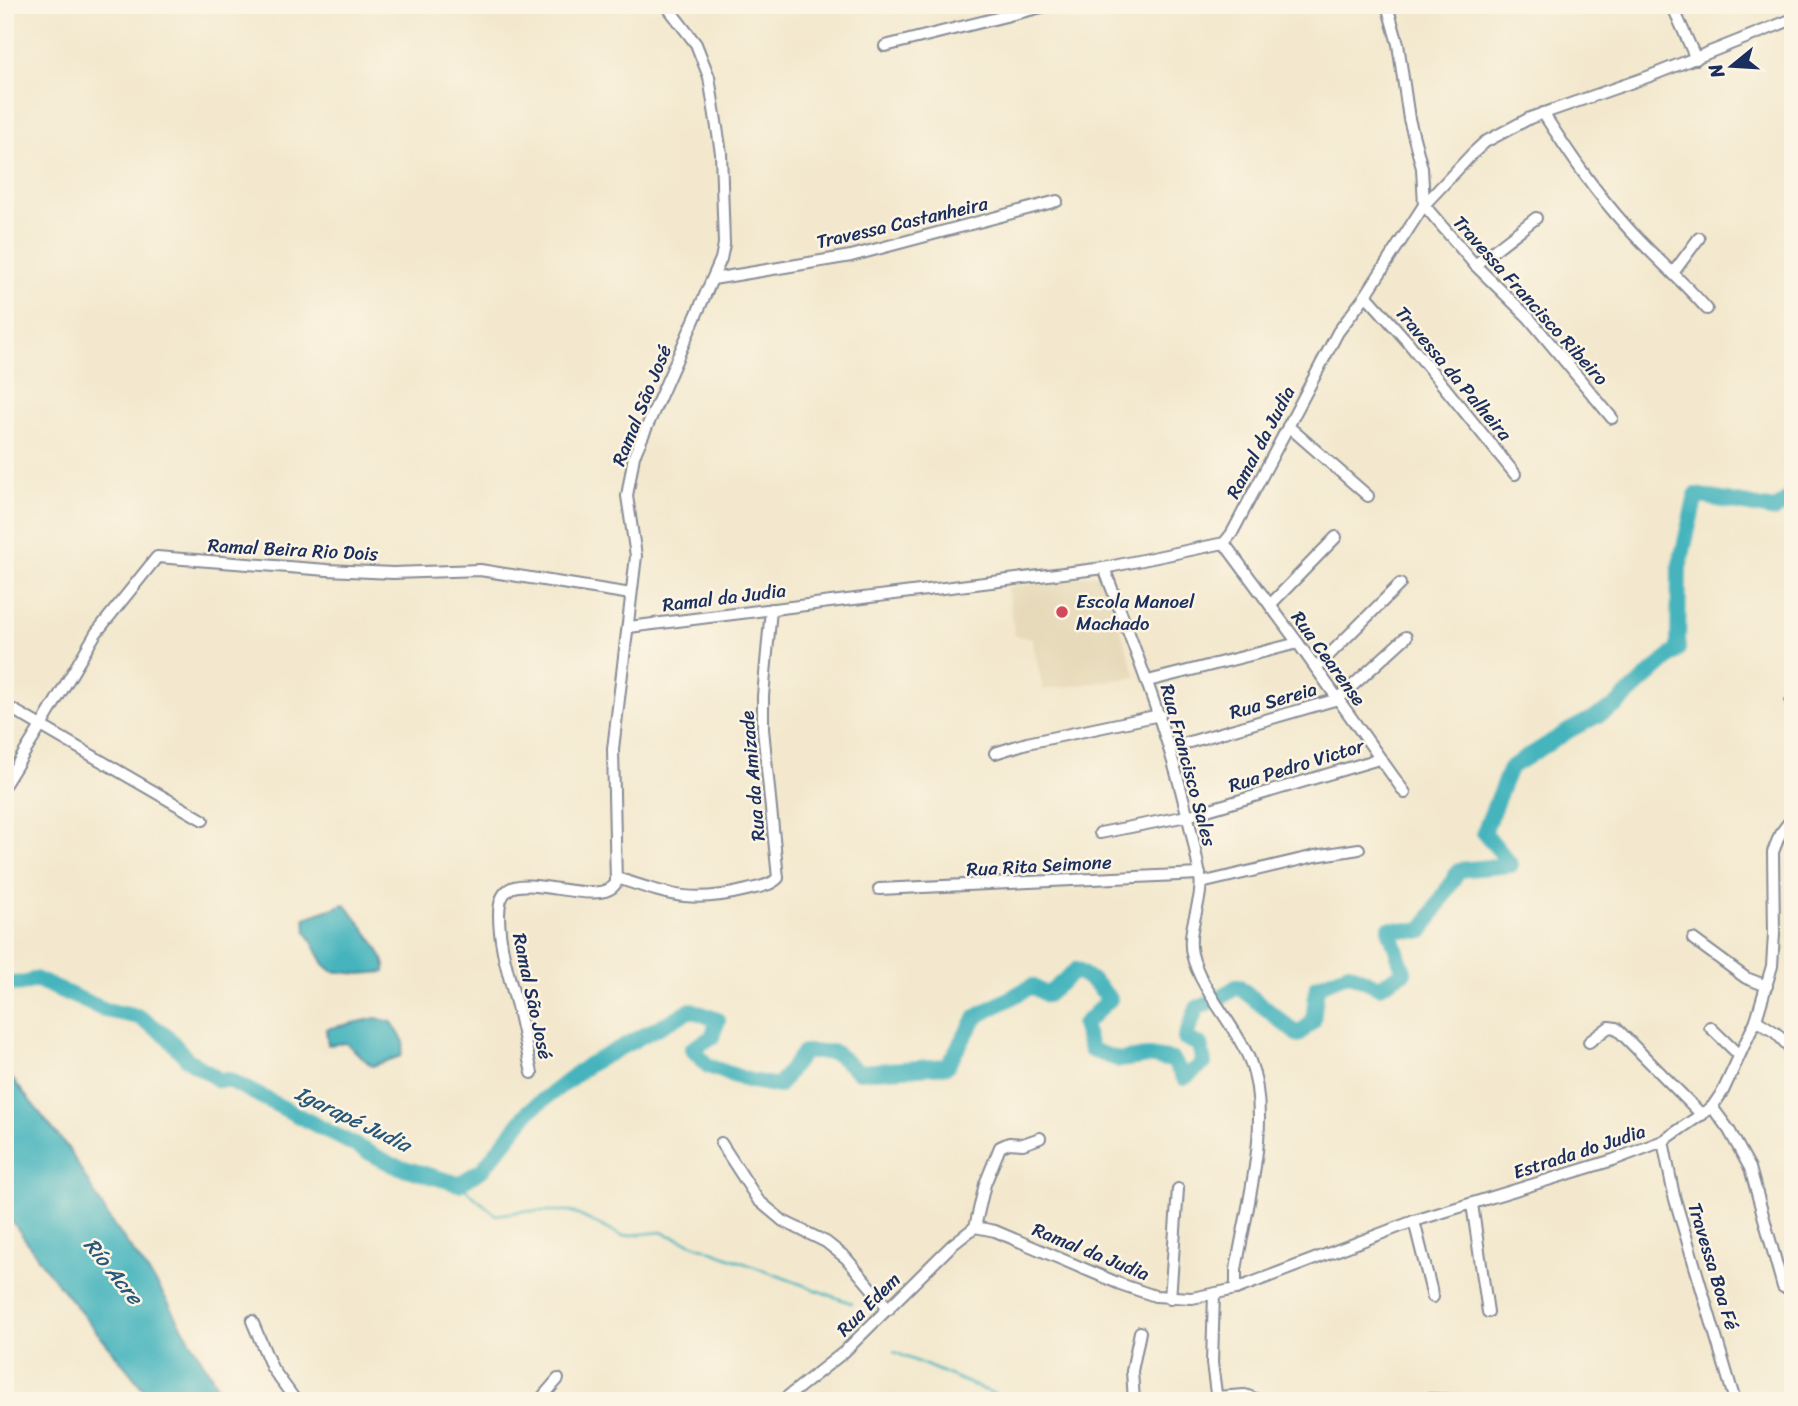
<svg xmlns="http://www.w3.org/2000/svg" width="1798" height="1406" viewBox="0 0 1798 1406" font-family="Sriracha,sans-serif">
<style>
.built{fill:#e7daba}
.water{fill:#44b4bd;stroke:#30728e;stroke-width:2}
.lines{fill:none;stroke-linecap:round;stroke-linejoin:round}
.stream{stroke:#44b4bd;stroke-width:2.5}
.river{stroke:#44b4bd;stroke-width:16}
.street-casing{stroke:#878c96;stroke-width:14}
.street{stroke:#fff;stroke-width:10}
.poi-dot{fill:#d1495b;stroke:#fcf5e5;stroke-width:2.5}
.labels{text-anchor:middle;stroke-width:5;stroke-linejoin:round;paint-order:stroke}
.street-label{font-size:19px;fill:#1b2f5e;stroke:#fcf5e5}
.poi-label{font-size:19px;fill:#1b2f5e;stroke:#fcf5e5;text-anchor:start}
.water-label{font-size:21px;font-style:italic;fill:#27577a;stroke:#fcf5e5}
</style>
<rect width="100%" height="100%" fill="#fcf5e5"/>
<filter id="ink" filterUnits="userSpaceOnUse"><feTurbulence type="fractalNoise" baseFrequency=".0143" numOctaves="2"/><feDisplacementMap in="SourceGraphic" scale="14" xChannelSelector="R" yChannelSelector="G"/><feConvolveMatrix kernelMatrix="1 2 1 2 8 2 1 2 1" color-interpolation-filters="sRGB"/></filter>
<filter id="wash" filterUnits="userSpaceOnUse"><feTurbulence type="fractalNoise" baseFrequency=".00686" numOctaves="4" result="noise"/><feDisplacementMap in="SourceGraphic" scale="28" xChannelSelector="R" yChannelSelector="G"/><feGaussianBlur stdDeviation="1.57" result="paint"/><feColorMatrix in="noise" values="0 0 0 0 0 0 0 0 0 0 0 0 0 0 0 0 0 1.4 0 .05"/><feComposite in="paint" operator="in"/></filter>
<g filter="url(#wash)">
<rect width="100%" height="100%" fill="#f3e8cd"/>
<path class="built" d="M1102,574L1136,677L1043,690L1032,638L1015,636L1007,587Z"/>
<g class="water">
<path d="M345,904C356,919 388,954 385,972L359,974L332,971L324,964L306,931L305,918Z"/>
<path d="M376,1018L392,1022L404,1042L401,1056L372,1066L346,1043L328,1045L326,1029Z"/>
<path d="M5,1070L68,1148L110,1220L159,1287L226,1401H153L48,1272L5,1211Z"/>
</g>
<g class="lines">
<g class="stream">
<path d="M459,1184L496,1215L523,1211H570L622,1236L661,1232L851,1303"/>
<path d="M894,1352L1011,1401"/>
</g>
<path class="river" d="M5,985C17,981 22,987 35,979L105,1010L139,1017L166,1035L187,1059L219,1080H229L393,1165L459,1184L483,1169L529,1111L588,1065L691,1010L718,1020L712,1037L692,1049L708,1066L747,1080L778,1086L804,1052H834L859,1072L947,1066L976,1017L1032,986L1047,995L1076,970L1094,982L1110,999L1083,1025L1091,1050L1120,1060L1148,1056L1173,1060L1184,1078L1204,1063L1200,1045L1185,1038L1197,1008L1221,997L1238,986L1298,1035L1313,1021L1317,986L1349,973L1379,987L1404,972L1389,929L1422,931L1459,870L1511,865L1484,832L1510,768L1570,730L1614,707L1678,649L1679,568L1696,495L1775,510L1793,495"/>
</g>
</g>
<g filter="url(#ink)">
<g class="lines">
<g class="street-casing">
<g id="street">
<path d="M1387,5L1398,44L1409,119L1422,168L1424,205L1475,265L1529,318L1612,418"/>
<path d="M1672,5L1696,59"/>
<path d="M885,46L1050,5"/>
<path d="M1543,113C1569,153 1595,192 1627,227C1653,256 1682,280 1707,309"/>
<path d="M1475,265L1536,218"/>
<path d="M1673,273L1699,238"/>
<path d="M713,279L851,256L1057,201"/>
<path d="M1366,295L1407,341L1515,474"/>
<path d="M1288,426L1368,496"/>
<path d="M1224,543L1298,643L1405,793"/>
<path d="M1104,568C1143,669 1182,769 1200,876C1204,901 1186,929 1192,954C1200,990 1236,1025 1250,1061C1273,1120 1246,1208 1236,1270V1289"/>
<path d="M1270,605L1336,537"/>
<path d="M629,627L1104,568L1224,543L1232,533L1338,332L1366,295L1424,205L1472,154L1485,142L1530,118L1650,76L1793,19"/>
<path d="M1316,668L1400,584"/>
<path d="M1148,681L1298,643"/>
<path d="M1791,702L1793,704"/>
<path d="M5,705L41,726L96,633L157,557L327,570L393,573L480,570L631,594"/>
<path d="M1169,748L1338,699L1406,637"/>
<path d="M995,753L1027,743L1160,715"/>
<path d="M5,784L41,726L203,820"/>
<path d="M1100,833L1187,816L1379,759"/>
<path d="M617,878C670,895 691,904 747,890C758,887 770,886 778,878L763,729V696L771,609"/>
<path d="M1201,883L1315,856L1359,849"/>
<path d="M879,889L1200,874"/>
<path d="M1693,939L1746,978L1767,986"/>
<path d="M1756,1020L1776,1033L1793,1051"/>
<path d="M1710,1027L1739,1055"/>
<path d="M1589,1042L1609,1027L1616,1028L1702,1115"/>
<path d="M532,1073C527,1052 523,1031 518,1010C510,979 499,947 499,915C499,906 501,895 508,890C527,874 602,908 616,883L613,749L636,556L627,496L634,456L721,259L724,244L721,153L709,77L696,44L666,5"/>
<path d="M1712,1107L1729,1130L1750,1168L1783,1287"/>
<path d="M1663,1141L1674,1196L1735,1401"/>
<path d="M721,1143L758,1200L783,1221L826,1242L846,1258L889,1309"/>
<path d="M1472,1204L1488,1312"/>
<path d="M1414,1221L1433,1297"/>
<path d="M975,1227L995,1231L1120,1284L1155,1296L1192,1298L1236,1289L1414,1221L1613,1160L1663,1141L1712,1107L1723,1091L1756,1020L1772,966L1774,934L1773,852L1780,834L1793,817"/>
<path d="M975,1227L985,1184L1000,1147L1009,1143L1023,1144L1040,1138"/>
<path d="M1214,1294L1212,1363L1217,1401"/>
<path d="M1170,1299L1178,1189"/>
<path d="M252,1321L272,1368L296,1401"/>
<path d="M1216,1397L1245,1395L1261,1401"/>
<path d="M539,1401L558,1379"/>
<path d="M782,1401L844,1352L952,1245L975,1227"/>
<path d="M1134,1401L1132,1371L1140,1332"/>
<path d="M1408,1401L1429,1399L1479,1401"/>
</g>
</g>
<use href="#street" class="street"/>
</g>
</g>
<circle class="poi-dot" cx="1062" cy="612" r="7"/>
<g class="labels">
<g class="street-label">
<text transform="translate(902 222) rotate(-13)" y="7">Travessa Castanheira</text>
<text transform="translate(1531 300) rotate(48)" y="7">Travessa Francisco Ribeiro</text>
<text transform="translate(1454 373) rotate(50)" y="7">Travessa da Palheira</text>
<text transform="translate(641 405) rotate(-68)" y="7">Ramal São José</text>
<text transform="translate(1260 442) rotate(-62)" y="7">Ramal da Judia</text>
<text transform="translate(293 549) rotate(3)" y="7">Ramal Beira Rio Dois</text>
<text transform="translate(724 597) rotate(-7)" y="7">Ramal da Judia</text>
<text transform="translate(1329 658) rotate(54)" y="7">Rua Cearense</text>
<text transform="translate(1273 700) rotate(-16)" y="7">Rua Sereia</text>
<text transform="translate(1189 765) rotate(75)" y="7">Rua Francisco Sales</text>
<text transform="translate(1296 765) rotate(-17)" y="7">Rua Pedro Victor</text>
<text transform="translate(752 776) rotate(-95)" y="7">Rua da Amizade</text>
<text transform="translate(1039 865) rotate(-3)" y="7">Rua Rita Seimone</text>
<text transform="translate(533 996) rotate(78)" y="7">Ramal São José</text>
<text transform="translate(1579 1151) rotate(-18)" y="7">Estrada do Judia</text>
<text transform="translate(1091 1251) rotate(22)" y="7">Ramal da Judia</text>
<text transform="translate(1714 1266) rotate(73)" y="7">Travessa Boa Fé</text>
<text transform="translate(868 1304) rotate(-45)" y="7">Rua Edem</text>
</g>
<g class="poi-label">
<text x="1076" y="608">Escola Manoel<tspan x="1076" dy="22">Machado</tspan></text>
</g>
<g class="water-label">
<text transform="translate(353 1119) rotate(26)" y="7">Igarapé Judia</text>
<text transform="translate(113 1271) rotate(51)" y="7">Río Acre</text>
</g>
</g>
<rect width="1798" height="1406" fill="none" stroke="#fcf5e5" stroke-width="28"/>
<g transform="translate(1732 66) rotate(252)" stroke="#fcf5e5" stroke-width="5" paint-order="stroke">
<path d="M0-5L12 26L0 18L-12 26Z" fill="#1b2f5e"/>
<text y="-10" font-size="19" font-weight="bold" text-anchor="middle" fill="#1b2f5e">N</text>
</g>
</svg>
